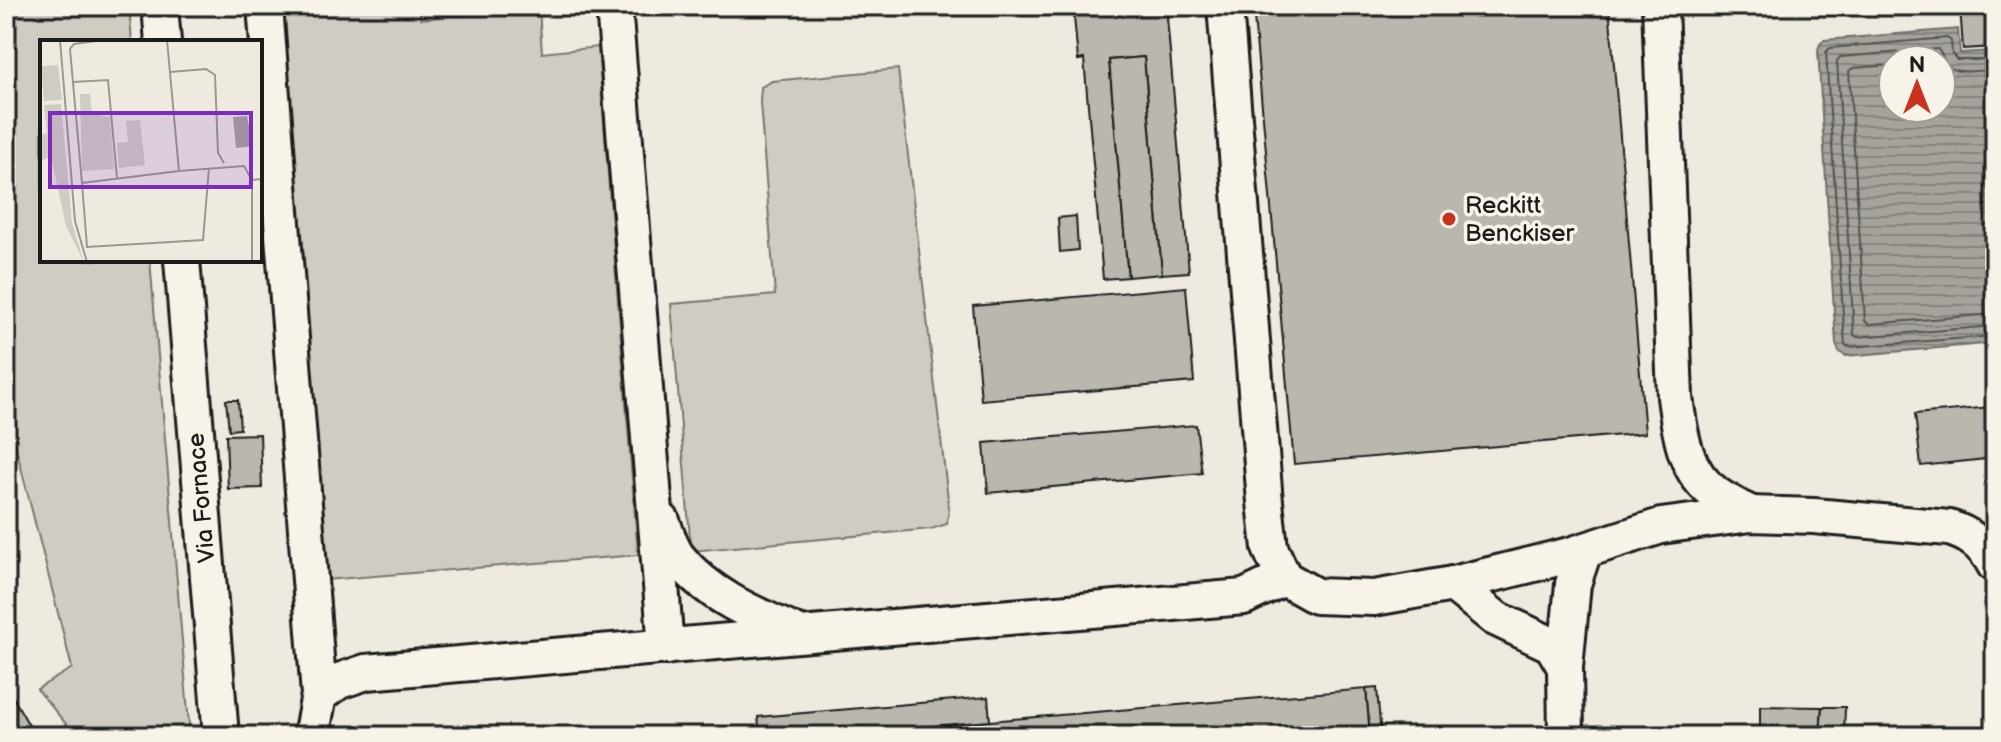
<svg xmlns="http://www.w3.org/2000/svg" width="2001" height="742" viewBox="0 0 2001 742" font-family="'Balsamiq Sans',sans-serif">
<style>
.green{fill:#cfccc3;stroke:#767470;stroke-width:2}
.water{fill:url(#water-rules);stroke:#6f6d69;stroke-width:2;fill-rule:evenodd}
.lines{fill:none;stroke-linecap:round;stroke-linejoin:round}
.shore{stroke:#535250;stroke-width:2}
.building{fill:#bab7af;stroke:#1c1c1c;stroke-width:2}
.minor-casing{stroke:#1c1c1c;stroke-width:40}
.minor{stroke:#f7f3e8;stroke-width:34}
.poi-dot{fill:#c8321e;stroke:#f7f3e8;stroke-width:3}
.labels{text-anchor:middle;stroke-width:7;stroke-linejoin:round;paint-order:stroke}
.poi-label{font-size:24px;fill:#1c1c1c;stroke:#f7f3e8;text-anchor:start}
.street-label{font-size:24px;fill:#1c1c1c;stroke:#f7f3e8}
.inset-road{fill:none;stroke:#9a9892;stroke-width:2}
.view{fill:#7b2cbf;fill-opacity:0.15;stroke:#7b2cbf;stroke-width:4}
.inset-edge{fill:none;stroke:#1c1c1c;stroke-width:4}
</style>
<defs>
<pattern id="water-rules" width="6" height="5" patternUnits="userSpaceOnUse" patternTransform="scale(2)"><rect width="6" height="5" fill="#a6a39d"/><path d="M0 2.5h6" fill="none" stroke="#86847f"/></pattern>
</defs>
<rect width="100%" height="100%" fill="#eeeae0"/>
<filter id="ink" filterUnits="userSpaceOnUse"><feTurbulence type="fractalNoise" baseFrequency=".0125" numOctaves="2"/><feDisplacementMap in="SourceGraphic" scale="16" xChannelSelector="R" yChannelSelector="G"/><feConvolveMatrix kernelMatrix="1 2 1 2 8 2 1 2 1" color-interpolation-filters="sRGB"/></filter>
<g filter="url(#ink)">
<g class="green">
<path d="M6,6H129L132,42H42V260H150L190,736H76L37,689L72,668L13,436L6,438Z"/>
<path d="M279,6H419L421,19L539,8L542,53L598,47L638,555L325,580Z"/>
<path d="M898,69L949,508L947,524L931,529L691,551L671,304L775,295L760,102L761,87L772,81Z"/>
</g>
<path class="water" d="M1958,29L1960,53L1991,51L1995,94V343L1846,356L1839,352L1836,344L1818,50L1820,44L1824,40ZM1893,60H1941V108H1893Z"/>
<g class="lines">
<g class="shore">
<path d="M1995,60H1957L1952,54L1951,41L1947,38L1830,48L1826,52L1845,345L1849,347L1995,336"/>
<path d="M1893,65L1853,68L1849,71L1865,321L1869,324L1995,314"/>
<path d="M1995,70C1981,69 1959,76 1948,66C1943,61 1942,54 1938,49L1840,57L1837,61L1854,335L1857,337L1995,326"/>
</g>
</g>
<g class="building">
<path d="M1073,6H1166L1189,272L1162,274L1144,57L1109,60L1128,277L1103,279L1084,59L1078,60Z"/>
<path d="M1253,6H1609L1645,433L1294,464Z"/>
<path d="M1960,6H1991L1994,47L1963,49Z"/>
<path d="M1144,57L1162,274L1128,277L1109,60Z"/>
<path d="M1076,216L1078,250L1060,252L1058,218Z"/>
<path d="M1186,287L1194,382L981,400L973,306Z"/>
<path d="M226,400H238L240,429L229,430Z"/>
<path d="M1991,407L1995,458L1921,466L1915,414Z"/>
<path d="M1196,425L1202,473L988,493L984,443Z"/>
<path d="M260,434L262,488L228,489L226,435Z"/>
<path d="M6,685L35,736H19L6,713Z"/>
<path d="M1377,688L1381,736H1370L1366,689Z"/>
<path d="M1366,689L1370,736H814L990,721Z"/>
<path d="M988,697L990,721L814,736H760L758,717Z"/>
<path d="M1760,706L1822,707L1820,736H1760Z"/>
<path d="M1822,707H1845L1844,736H1820Z"/>
</g>
<g class="lines">
<g class="minor-casing">
<g id="minor">
<path d="M160,6L163,42"/>
<path d="M265,6L319,695"/>
<path d="M614,6L666,647"/>
<path d="M1225,6L1265,502L1270,548L1284,578L1316,596L1374,598L1453,584L1570,555L1661,526L1751,514L1814,516L1949,528C1970,534 1984,545 1995,565"/>
<path d="M1660,6L1675,397C1680,434 1684,472 1717,495C1727,502 1739,508 1751,514"/>
<path d="M182,260L221,736"/>
<path d="M662,521C666,532 670,546 677,556C707,595 753,614 797,633"/>
<path d="M1453,584L1495,618L1552,645L1565,667"/>
<path d="M314,736L313,727L319,695L339,681L366,672L1244,597L1284,578"/>
<path d="M1566,736L1565,667L1573,584L1584,551"/>
</g>
</g>
<use href="#minor" class="minor"/>
</g>
</g>
<circle class="poi-dot" cx="1449" cy="219" r="8"/>
<g class="labels">
<g class="poi-label">
<text x="1465" y="213">Reckitt<tspan x="1465" dy="28">Benckiser</tspan></text>
</g>
<g class="street-label">
<text transform="translate(201 498) rotate(-95)" y="8">Via Fornace</text>
</g>
</g>
<g transform="translate(40 40)">
<rect width="222" height="222" fill="#eeeae0"/>
<path d="M18,25L22,60L4,61L1,26ZM40,54H50L52,74L70,77L74,129L42,131ZM21,64L32,183L44,222L26,186L11,117L0,121V95L7,93L4,65ZM100,80L105,125L79,128L77,103L88,102L86,81Z" fill="#cfccc3"/>
<path d="M207,76L213,106L196,108L193,77Z" fill="#a6a39d"/>
<path class="inset-road" d="M20,0L35,181L47,222M127,0L139,131L204,126L212,140L222,139M130,32L166,29L175,35L178,113L184,123M33,42L68,40L77,138M139,131L42,143L47,207L163,200L169,128M212,140V220M42,143L30,9L34,4L64,0M184,222L222,221"/>
<path class="view" d="M10,73H211V147H10Z"/>
<rect width="222" height="222" class="inset-edge"/>
</g>
<rect width="2001" height="742" fill="none" stroke="#f7f3e8" stroke-width="32"/>
<rect x="16" y="16" width="1969" height="710" fill="none" stroke="#1c1c1c" stroke-width="3" filter="url(#ink)"/>
<g transform="translate(1917 84)"><circle r="38" fill="#f7f3e8" stroke="#9f9d96" stroke-width="2"/>
<path d="M0-6L14 30L0 20L-14 30Z" fill="#c8321e"/>
<text y="-12" font-size="22" font-weight="bold" text-anchor="middle" fill="#1c1c1c">N</text>
</g>
</svg>
